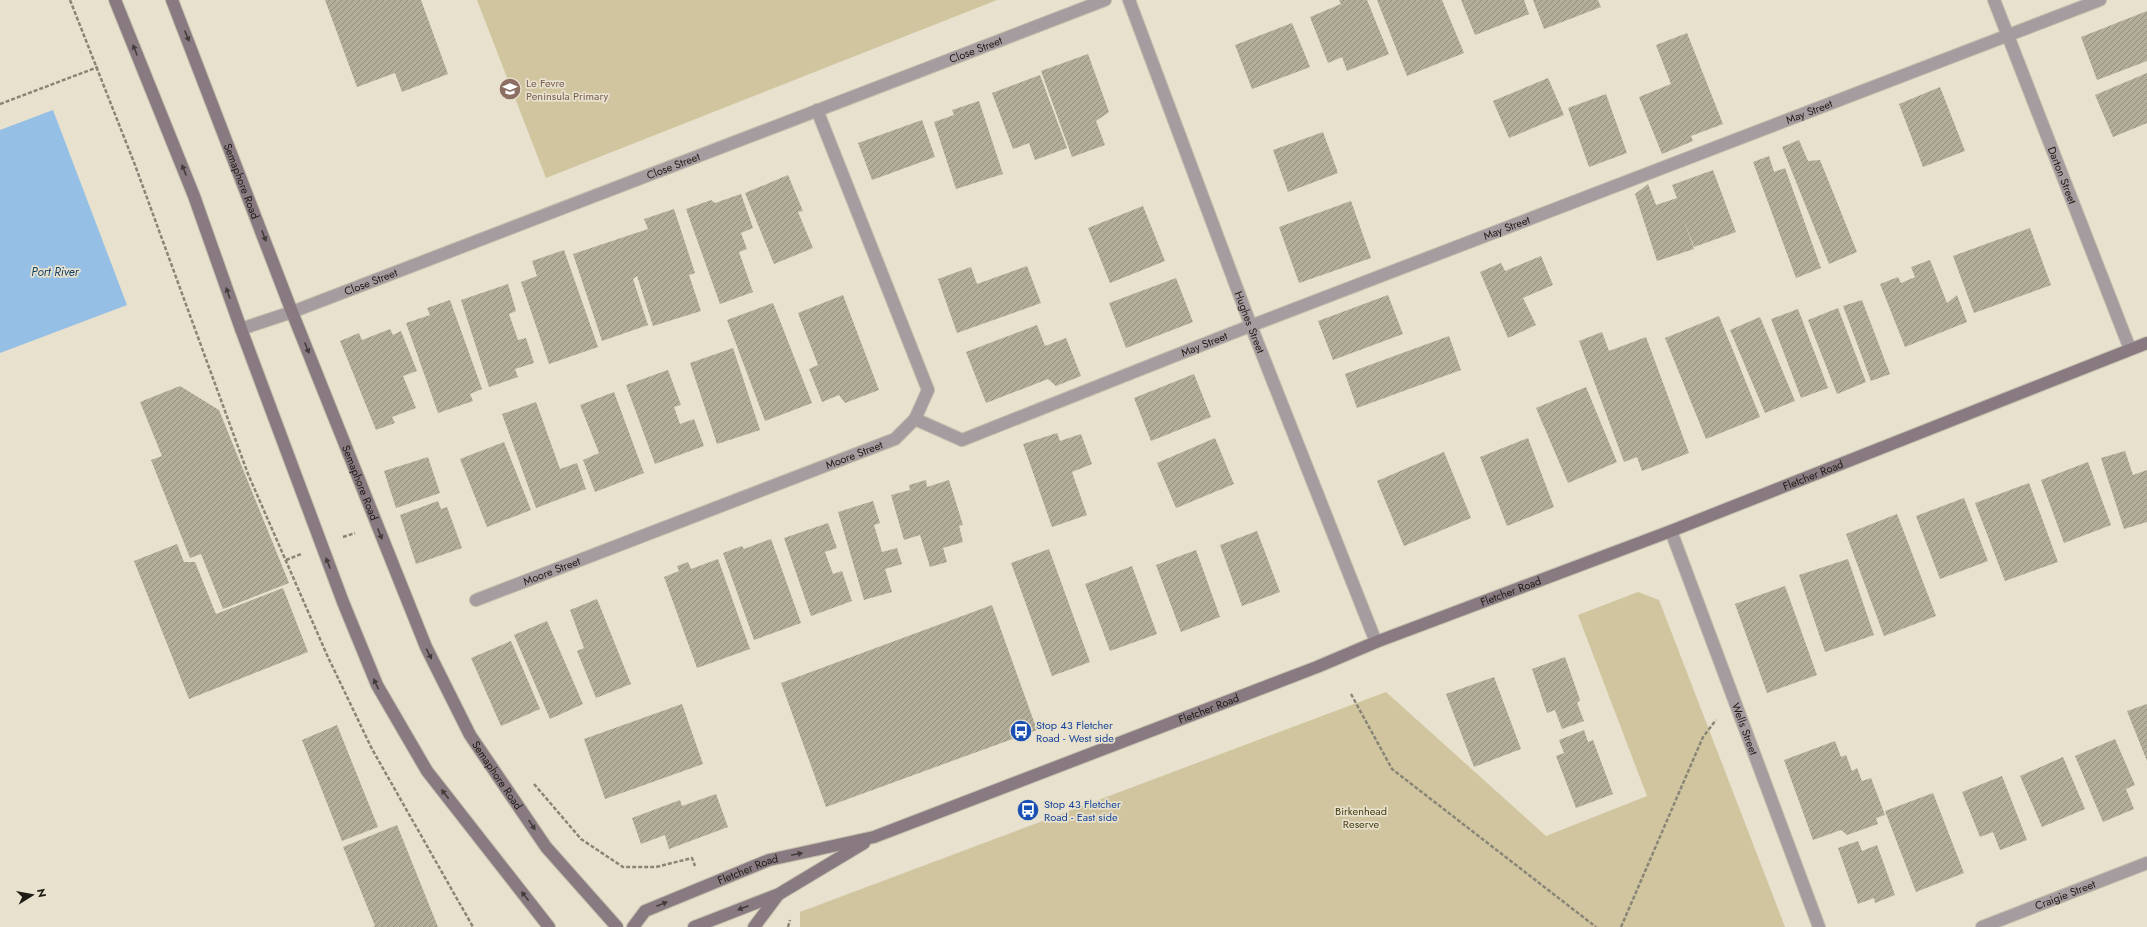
<svg xmlns="http://www.w3.org/2000/svg" width="2147" height="927" viewBox="0 0 2147 927" font-family="Jost,sans-serif">
<style>
.green{fill:#d0c59f}
.water{fill:#95bfe5}
.building{fill:url(#building-hatch)}
.lines{fill:none;stroke-linecap:round;stroke-linejoin:round}
.street-casing{stroke:#c3beac;stroke-width:14}
.secondary-casing{stroke:#c3beac;stroke-width:14}
.path{stroke:#898577;stroke-width:2.5;stroke-dasharray:4 2;stroke-linecap:butt}
.street{stroke:#a59ca0;stroke-width:12}
.secondary{stroke:#887a80;stroke-width:12}
.oneway{fill:#433d3a}
.labels{text-anchor:middle;stroke-width:3.5;stroke-linejoin:round;paint-order:stroke}
.street-label{font-size:11px;fill:#1e1c15;stroke:#e7e1cd}
.education-label{font-size:11px;fill:#785e54;stroke:#e7e1cd;text-anchor:start}
.transit-label{font-size:11px;fill:#164399;stroke:#e7e1cd;text-anchor:start}
.park-label{font-size:11px;fill:#473c12;stroke:#e7e1cd}
.water-label{font-size:12px;font-style:italic;fill:#134267;stroke:#e7e1cd}
</style>
<defs>
<pattern id="building-hatch" width="6" height="6" patternUnits="userSpaceOnUse"><rect width="6" height="6" fill="#b3ae9a"/><path d="M-1 1l2-2M0 6l6-6M5 7l2-2" fill="none" stroke="#918d7c"/></pattern>
</defs>
<rect width="100%" height="100%" fill="#e7e1cd"/>
<g class="green">
<path d="M477,0H997L546,178Z"/>
<path d="M1638,592L1659,600L1785,927H800V912L1386,692L1546,836L1647,796L1578,615Z"/>
</g>
<path class="water" d="M53,110L127,305L0,353V130Z"/>
<g class="building">
<path d="M325,0H421L448,74L402,92L395,73L357,87Z"/>
<path d="M1339,0H1367L1389,54L1347,71L1342,57L1328,63L1310,17L1341,4Z"/>
<path d="M1377,0H1442L1464,53L1407,76Z"/>
<path d="M1461,0H1524L1529,14L1475,35Z"/>
<path d="M1533,0H1598L1601,7L1544,29Z"/>
<path d="M2147,11V61L2097,80L2081,37Z"/>
<path d="M1292,23L1310,67L1252,89L1235,45Z"/>
<path d="M1687,33L1723,124L1691,136L1693,141L1662,154L1639,97L1671,84L1656,45Z"/>
<path d="M1088,54L1109,112L1096,121L1105,145L1072,157L1041,71Z"/>
<path d="M2147,73V123L2113,137L2095,95Z"/>
<path d="M1040,75L1067,148L1035,160L1029,143L1013,149L992,93Z"/>
<path d="M1548,78L1564,115L1509,138L1493,101Z"/>
<path d="M1940,87L1965,151L1923,167L1899,104Z"/>
<path d="M1606,94L1627,153L1589,167L1568,108Z"/>
<path d="M979,101L1003,174L956,189L934,122L954,115L952,110Z"/>
<path d="M922,120L935,157L872,180L858,143Z"/>
<path d="M1323,132L1338,173L1288,192L1273,150Z"/>
<path d="M1799,140L1808,161L1820,160L1857,252L1829,264L1782,147Z"/>
<path d="M1769,156L1774,172L1785,168L1821,268L1796,278L1753,162Z"/>
<path d="M1713,170L1736,232L1694,247L1683,218L1694,249L1657,261L1635,194L1648,184L1656,205L1677,198L1672,185Z"/>
<path d="M788,175L803,211L798,212L813,248L774,264L745,193Z"/>
<path d="M741,194L753,228L741,233L747,249L739,252L753,292L720,304L686,209L711,200L715,203Z"/>
<path d="M1351,201L1371,258L1299,283L1279,227Z"/>
<path d="M1143,206L1165,261L1110,283L1088,228Z"/>
<path d="M674,209L695,273L689,275L701,311L653,326L637,276L633,279L648,325L602,341L573,254L648,229L644,219Z"/>
<path d="M2030,228L2051,285L1974,313L1953,256Z"/>
<path d="M564,250L598,347L549,364L521,282L537,276L532,261Z"/>
<path d="M1541,256L1553,285L1523,298L1536,325L1508,338L1480,272L1501,263L1505,271Z"/>
<path d="M1930,260L1947,303L1957,295L1967,322L1905,347L1880,284L1898,277L1901,283L1915,277L1911,267Z"/>
<path d="M1027,266L1041,303L957,333L938,279L971,267L977,284Z"/>
<path d="M1176,278L1193,322L1126,348L1109,303Z"/>
<path d="M508,284L516,311L509,314L518,340L526,338L534,363L515,369L518,377L489,387L461,300Z"/>
<path d="M843,295L879,390L845,403L839,395L822,402L809,369L818,365L798,313Z"/>
<path d="M1388,295L1403,334L1333,360L1318,321Z"/>
<path d="M450,300L482,389L470,394L473,401L438,413L406,323L430,315L427,308Z"/>
<path d="M1862,300L1890,374L1871,381L1843,306Z"/>
<path d="M773,303L812,403L765,421L727,320Z"/>
<path d="M1838,308L1866,382L1837,394L1808,320Z"/>
<path d="M1798,309L1828,388L1801,398L1771,319Z"/>
<path d="M1719,316L1760,417L1706,439L1665,338Z"/>
<path d="M1760,317L1795,401L1765,413L1730,330Z"/>
<path d="M1037,325L1045,346L1066,338L1081,376L1056,386L1048,379L986,403L966,352Z"/>
<path d="M390,329L393,335L401,331L417,371L403,376L416,408L392,417L395,423L376,430L340,341L359,333L362,340Z"/>
<path d="M1602,332L1609,351L1646,337L1689,453L1642,471L1637,457L1624,462L1579,341Z"/>
<path d="M1449,336L1461,370L1357,408L1345,374Z"/>
<path d="M733,348L760,430L717,444L690,363Z"/>
<path d="M668,370L681,405L674,407L680,424L694,419L704,446L655,464L626,385Z"/>
<path d="M1194,374L1211,417L1151,441L1134,398Z"/>
<path d="M180,386L219,410L289,583L223,609L201,554L190,558L151,460L162,456L140,402Z"/>
<path d="M1586,387L1617,462L1568,483L1536,408Z"/>
<path d="M614,392L644,473L595,492L583,460L599,453L580,405Z"/>
<path d="M536,402L560,469L577,463L586,489L536,508L502,414Z"/>
<path d="M1057,433L1060,441L1081,434L1092,464L1072,472L1087,515L1052,527L1023,444Z"/>
<path d="M1215,438L1234,484L1176,508L1157,463Z"/>
<path d="M1528,438L1554,507L1507,526L1480,457Z"/>
<path d="M504,442L531,510L487,527L460,459Z"/>
<path d="M2125,451L2133,475L2147,470V522L2124,529L2101,458Z"/>
<path d="M1444,452L1471,518L1404,546L1377,481Z"/>
<path d="M428,457L440,493L396,508L384,471Z"/>
<path d="M2088,462L2111,525L2064,543L2041,480Z"/>
<path d="M926,480L927,487L949,480L963,525L959,526L963,542L943,548L947,562L930,567L920,535L904,540L891,495L910,490L909,485Z"/>
<path d="M2029,483L2058,562L2005,581L1975,503Z"/>
<path d="M1964,498L1988,561L1940,579L1916,516Z"/>
<path d="M438,501L441,509L447,507L462,548L416,564L400,515Z"/>
<path d="M873,501L880,523L874,525L882,552L897,548L902,564L885,569L892,592L864,600L838,512Z"/>
<path d="M1897,514L1936,616L1884,636L1846,534Z"/>
<path d="M828,523L837,548L825,552L833,574L842,571L852,601L811,616L784,538Z"/>
<path d="M1257,531L1280,592L1242,606L1220,545Z"/>
<path d="M771,539L801,623L754,640L723,553L742,546L744,549Z"/>
<path d="M177,544L184,562H195L216,614L283,588L308,652L189,699L134,561Z"/>
<path d="M1049,549L1090,662L1052,676L1011,563Z"/>
<path d="M1196,550L1220,617L1181,632L1156,565Z"/>
<path d="M718,559L750,649L697,668L664,577L679,571L677,566L688,562L691,569Z"/>
<path d="M1848,559L1874,635L1825,652L1799,575Z"/>
<path d="M1132,566L1157,634L1110,651L1085,584Z"/>
<path d="M1785,586L1817,675L1767,693L1735,604Z"/>
<path d="M597,599L631,684L596,698L577,651L584,648L570,610Z"/>
<path d="M992,605L1037,730L826,807L781,683Z"/>
<path d="M547,621L583,704L550,719L514,635Z"/>
<path d="M511,641L540,709L501,726L471,658Z"/>
<path d="M1565,657L1580,700L1577,703L1584,721L1562,729L1555,710L1547,713L1532,669Z"/>
<path d="M1494,677L1521,749L1474,767L1446,694Z"/>
<path d="M682,704L703,764L605,799L584,739Z"/>
<path d="M2147,704V761L2127,711Z"/>
<path d="M337,725L378,827L342,841L302,740Z"/>
<path d="M1584,730L1588,742L1593,740L1613,794L1576,808L1556,756L1564,753L1559,740Z"/>
<path d="M2115,739L2135,785L2126,789L2134,809L2103,822L2075,756Z"/>
<path d="M1835,741L1841,757L1846,755L1852,771L1857,768L1862,781L1871,778L1885,815L1876,818L1878,824L1847,835L1841,830L1813,840L1784,760Z"/>
<path d="M2063,757L2085,809L2042,827L2020,776Z"/>
<path d="M2002,776L2027,840L2000,850L1993,832L1980,837L1962,792Z"/>
<path d="M1933,793L1964,873L1916,892L1885,811Z"/>
<path d="M716,794L728,827L669,849L665,835L641,844L632,818L680,800L682,806Z"/>
<path d="M397,825L438,927H372L375,926L343,847Z"/>
<path d="M1858,841L1862,851L1877,845L1895,895L1875,903L1874,898L1858,904L1838,848Z"/>
</g>
<g class="lines">
<g class="street-casing">
<g id="street">
<path id="s1" d="M1129,0L1251,326L1376,642"/>
<path id="s2" d="M1994,0L2130,349"/>
<path id="s3" d="M241,329L292,312L1105,0"/>
<path id="s4" d="M915,419L962,440L1232,333L2100,0"/>
<path id="s5" d="M1671,531L1819,927"/>
<path id="s6" d="M476,600L895,439L915,419L928,390L817,110"/>
<path id="s7" d="M1982,927L2147,863"/>
</g>
</g>
<g class="secondary-casing">
<g id="secondary">
<path d="M115,0L194,196L241,329L343,602L377,685L427,771L549,927"/>
<path id="s8" d="M172,0L292,312L426,647L470,735L546,847L617,927"/>
<path id="s9" d="M633,927L645,911L769,860L874,837L1317,667L1376,642L1671,531L2147,343"/>
<path d="M694,927L779,894L864,843"/>
<path d="M754,927L778,895"/>
</g>
</g>
<g class="path">
<path d="M70,0L135,165L248,474L327,655L372,749L473,927"/>
<path d="M0,104L98,67"/>
<path d="M343,537L355,533"/>
<path d="M286,560L301,554"/>
<path d="M1351,694L1392,769L1596,927"/>
<path d="M534,784L581,839L623,867H656L692,858L695,866"/>
<path d="M788,927L790,920"/>
<path d="M1621,927L1703,737L1716,720"/>
</g>
<use href="#street" class="street"/>
<use href="#secondary" class="secondary"/>
</g>
<defs><path id="oneway-solid" d="M-6-.8H1V-3.2L6.5 0L1 3.2V.8H-6Z"/></defs>
<g class="oneway">
<use href="#oneway-solid" transform="translate(187 36) rotate(68)"/>
<use href="#oneway-solid" transform="translate(135 50) rotate(-112)"/>
<use href="#oneway-solid" transform="translate(184 170) rotate(-112)"/>
<use href="#oneway-solid" transform="translate(264 236) rotate(69)"/>
<use href="#oneway-solid" transform="translate(228 293) rotate(-109)"/>
<use href="#oneway-solid" transform="translate(307 348) rotate(68)"/>
<use href="#oneway-solid" transform="translate(380 534) rotate(68)"/>
<use href="#oneway-solid" transform="translate(328 563) rotate(-111)"/>
<use href="#oneway-solid" transform="translate(429 654) rotate(63)"/>
<use href="#oneway-solid" transform="translate(376 684) rotate(-115)"/>
<use href="#oneway-solid" transform="translate(445 794) rotate(-128)"/>
<use href="#oneway-solid" transform="translate(532 825) rotate(56)"/>
<use href="#oneway-solid" transform="translate(797 854) rotate(-12)"/>
<use href="#oneway-solid" transform="translate(525 896) rotate(-128)"/>
<use href="#oneway-solid" transform="translate(662 904) rotate(-22)"/>
<use href="#oneway-solid" transform="translate(743 908) rotate(159)"/>
</g>
<defs>
<g id="school-disc" transform="scale(1.15)"><circle r="9.5" fill="#8d6e63" stroke="#e7e1cd"/><path d="M0-5L7-2L0 1L-7-2ZM-4 1L0 2.5L4 1V4Q0 6-4 4Z" fill="#fff"/></g>
<g id="bus-disc" transform="scale(1.15)"><circle r="9.5" fill="#1a4fb4" stroke="#e7e1cd"/><path d="M-5-6H5V4H4V6H2V4H-2V6H-4V4H-5ZM-3.5-4V0h7V-4ZM-3.5 1.2v1.5H-2V1.2ZM2 1.2v1.5H3.5V1.2Z" fill="#fff"/></g>
</defs>
<g fill-rule="evenodd">
<use href="#school-disc" x="510" y="89"/>
<use href="#bus-disc" x="1021" y="731"/>
<use href="#bus-disc" x="1028" y="810"/>
</g>
<g class="labels">
<g class="street-label">
<text dy="4" stroke="none"><textPath href="#s3" startOffset="786">Close Street</textPath></text>
<text dy="4" stroke="none"><textPath href="#s4" startOffset="960">May Street</textPath></text>
<text dy="4" stroke="none"><textPath href="#s3" startOffset="462">Close Street</textPath></text>
<text dy="4" stroke="none"><textPath href="#s2" startOffset="188">Darton Street</textPath></text>
<text dy="4" stroke="none"><textPath href="#s8" startOffset="194">Semaphore Road</textPath></text>
<text dy="4" stroke="none"><textPath href="#s4" startOffset="636">May Street</textPath></text>
<text dy="4" stroke="none"><textPath href="#s3" startOffset="138">Close Street</textPath></text>
<text dy="4" stroke="none"><textPath href="#s1" startOffset="344">Hughes Street</textPath></text>
<text dy="4" stroke="none"><textPath href="#s4" startOffset="312">May Street</textPath></text>
<text dy="4" stroke="none"><textPath href="#s6" startOffset="405">Moore Street</textPath></text>
<text dy="4" stroke="none"><textPath href="#s9" startOffset="1268">Fletcher Road</textPath></text>
<text dy="4" stroke="none"><textPath href="#s8" startOffset="518">Semaphore Road</textPath></text>
<text dy="4" stroke="none"><textPath href="#s6" startOffset="81">Moore Street</textPath></text>
<text dy="4" stroke="none"><textPath href="#s9" startOffset="944">Fletcher Road</textPath></text>
<text dy="4" stroke="none"><textPath href="#s9" startOffset="620">Fletcher Road</textPath></text>
<text dy="4" stroke="none"><textPath href="#s5" startOffset="211">Wells Street</textPath></text>
<text dy="4" stroke="none"><textPath href="#s8" startOffset="842">Semaphore Road</textPath></text>
<text dy="4" stroke="none"><textPath href="#s9" startOffset="131">Fletcher Road</textPath></text>
<text dy="4" stroke="none"><textPath href="#s7" startOffset="89">Craigie Street</textPath></text>
</g>
<g class="education-label">
<text x="526" y="87">Le Fevre<tspan x="526" dy="13">Peninsula Primary</tspan></text>
</g>
<g class="transit-label">
<text x="1036" y="729">Stop 43 Fletcher<tspan x="1036" dy="13">Road - West side</tspan></text>
<text x="1044" y="808">Stop 43 Fletcher<tspan x="1044" dy="13">Road - East side</tspan></text>
</g>
<g class="park-label">
<text x="1361" y="815">Birkenhead<tspan x="1361" dy="13">Reserve</tspan></text>
</g>
<g class="water-label">
<text x="55" y="276">Port River</text>
</g>
</g>
<g transform="translate(32 895) rotate(79)" stroke="#e7e1cd" stroke-width="3" paint-order="stroke">
<path d="M0-3L7 15L0 10L-7 15Z" fill="#1e1c15"/>
<text y="-6" font-size="11" font-weight="bold" text-anchor="middle" fill="#1e1c15">N</text>
</g>
</svg>
